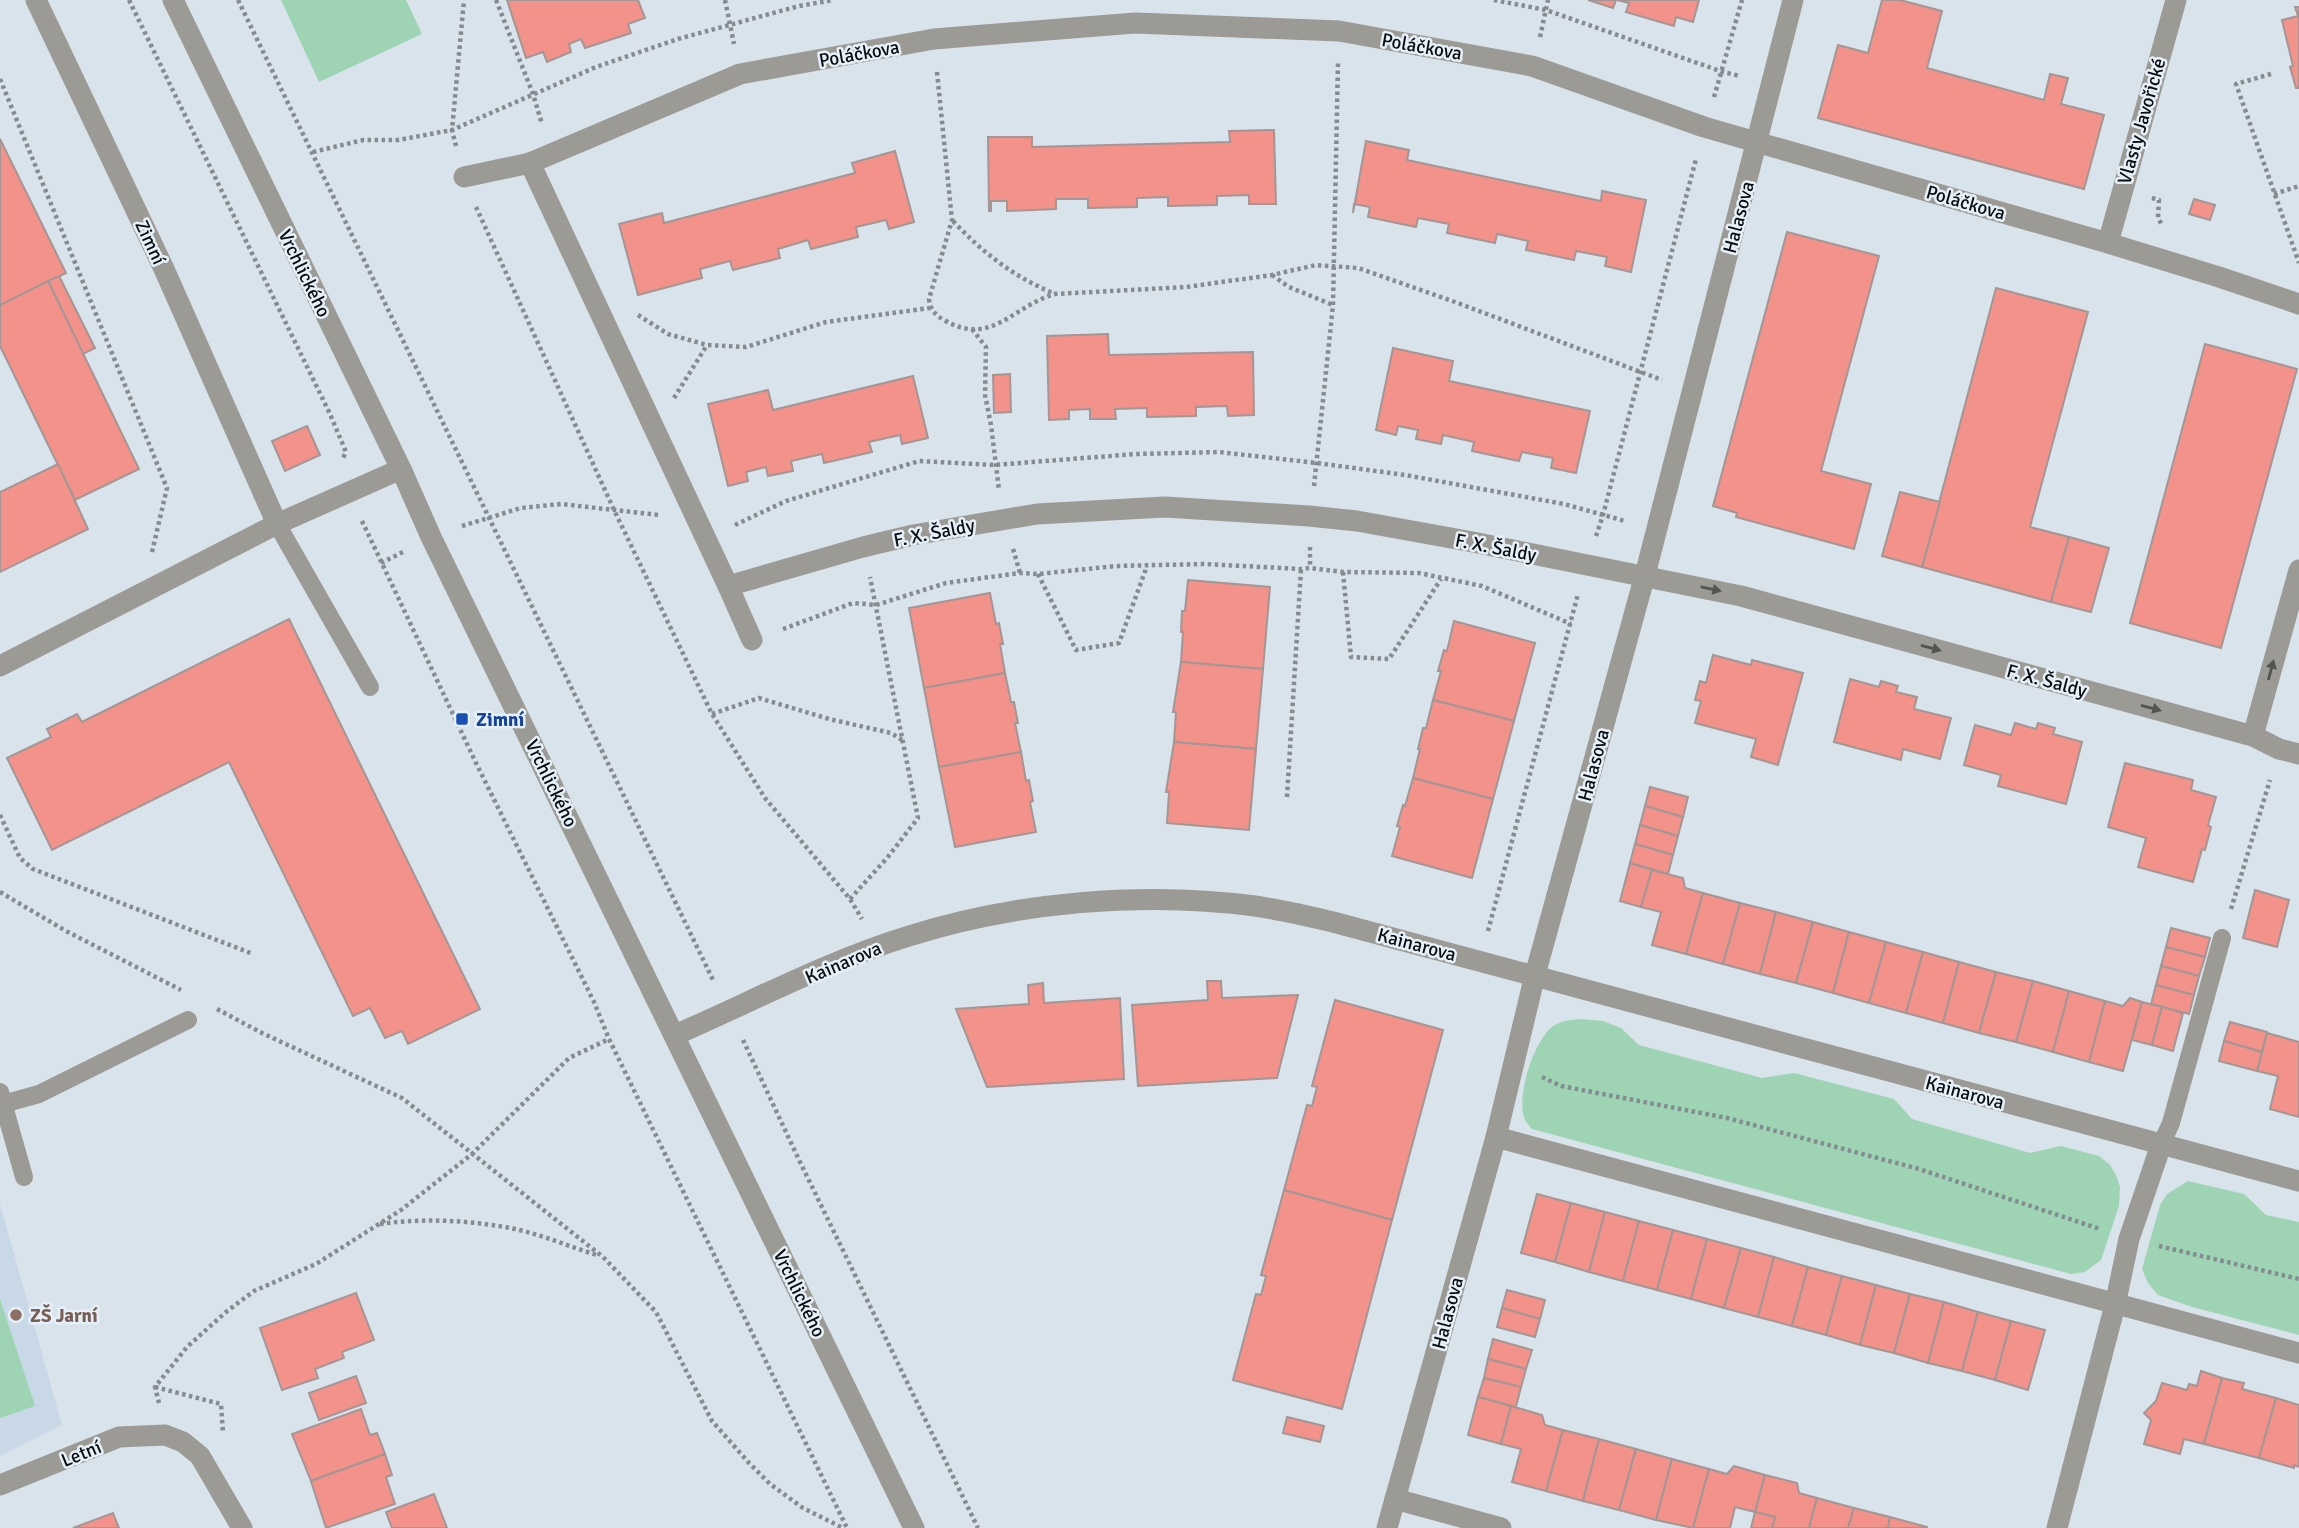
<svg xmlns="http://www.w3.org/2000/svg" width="2299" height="1528" viewBox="0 0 2299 1528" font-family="Signika,sans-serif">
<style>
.built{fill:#c9d8e6}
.green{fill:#9ed3b4}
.building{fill:#f2928b;stroke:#a39695;stroke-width:2}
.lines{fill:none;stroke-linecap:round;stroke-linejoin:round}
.path{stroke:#848b91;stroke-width:4.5;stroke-dasharray:3.5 3.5;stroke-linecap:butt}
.service{stroke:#9c9a95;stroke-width:18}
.minor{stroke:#9c9a95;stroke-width:21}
.tertiary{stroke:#9c9a95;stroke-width:21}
.oneway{fill:#535452}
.transit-dot{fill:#1a4fb4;stroke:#e6f0f9;stroke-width:2.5}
.education-dot{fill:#8d6e63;stroke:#e6f0f9;stroke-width:2.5}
.labels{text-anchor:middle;stroke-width:5;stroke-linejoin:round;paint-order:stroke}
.street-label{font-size:19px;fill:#0a0d10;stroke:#e6f0f9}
.transit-label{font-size:19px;font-weight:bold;fill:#164399;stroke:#e6f0f9;text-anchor:start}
.education-label{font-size:19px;font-weight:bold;fill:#785e54;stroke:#e6f0f9;text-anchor:start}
</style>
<rect width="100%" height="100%" fill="#d9e3eb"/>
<path class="built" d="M0,1204L62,1425L0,1456Z"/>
<g class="green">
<path d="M281,0H406L422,34L319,82Z"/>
<path d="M1580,1019L1603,1021L1621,1028L1639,1045L1762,1078L1794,1073L1894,1099L1912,1119L2030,1153L2061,1146L2099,1156L2110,1165L2116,1175L2120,1187L2119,1206L2101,1260L2085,1272L2071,1274L1532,1129C1530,1127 1526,1122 1525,1120C1515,1098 1534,1040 1553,1026C1561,1021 1570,1020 1580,1019Z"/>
<path d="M2188,1181L2244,1194L2266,1215L2299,1222V1335L2192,1307L2158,1295L2148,1283L2142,1269L2160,1205L2167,1194Z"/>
<path d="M0,1299L35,1406L0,1418Z"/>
</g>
<g class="building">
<path d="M507,0H638L645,18L628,24L631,33L585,48L581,39L569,44L571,52L547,62L543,52L526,58Z"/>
<path d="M1588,0H1616L1613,8Z"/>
<path d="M1617,0H1699L1693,22L1676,17L1674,26L1626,12L1629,3Z"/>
<path d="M1882,0H1900L1942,11L1927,68L2044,100L2050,74L2068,78L2061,104L2104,115L2084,189L1818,118L1838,45L1868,53Z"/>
<path d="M2295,7H2299V88H2296L2290,67L2293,66L2282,20L2298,16Z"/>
<path d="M1274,130L1276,204H1249V195L1217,196V205L1168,206V197L1137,198V207L1088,208V199H1056V209L1007,211V201H991V211H989L988,137H1032V147L1230,142L1229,131Z"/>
<path d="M0,139L66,273L1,305L0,303Z"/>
<path d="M1366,141L1409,150L1407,160L1601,201L1602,191L1646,200L1631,272L1605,266L1607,257L1576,251L1574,260L1526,250L1528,241L1497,234L1495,243L1447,233L1449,224L1418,218L1416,227L1368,217L1370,207L1354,204L1353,213Z"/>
<path d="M895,151L914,222L889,229L886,220L856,227L858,237L811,249L808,240L778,249L780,258L733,270L730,261L700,269L702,278L638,295L619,224L662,213L664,223L855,173L852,163Z"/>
<path d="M2194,199L2215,205L2210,220L2189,214Z"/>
<path d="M1787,232L1879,256L1821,471L1871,484L1854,549L1736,517L1737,513L1713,506Z"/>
<path d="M59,276L95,348L83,354L48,281Z"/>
<path d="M48,281L139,469L75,500L0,346V305Z"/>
<path d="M1996,288L2088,312L2030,527L2069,537L2051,602L1922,567Z"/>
<path d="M1108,334L1109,355L1253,352L1254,415L1228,416L1227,406L1196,407V416L1147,417V408L1115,409L1116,419H1090V409L1069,410V419L1049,420L1047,336Z"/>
<path d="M2205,344L2297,369L2221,648L2130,623Z"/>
<path d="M1393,348L1453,361L1449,381L1590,411L1576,473L1551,468L1553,458L1522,452L1519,461L1472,451L1474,442L1443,435L1441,444L1416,439L1418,430L1398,426L1396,435L1376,430Z"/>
<path d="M1010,374L1011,412L994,413L993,375Z"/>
<path d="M913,376L928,438L902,444L900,435L869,442L872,452L824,463L822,454L791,461L793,471L768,476L766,467L746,472L748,481L728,486L708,404L768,390L773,410Z"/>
<path d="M307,426L320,455L285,471L272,441Z"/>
<path d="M58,464L88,529L0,572V492Z"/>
<path d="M1900,492L1940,502L1922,567L1882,556Z"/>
<path d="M2069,537L2109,548L2091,612L2051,602Z"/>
<path d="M1188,580L1270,587L1263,669L1181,662L1183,632H1181L1182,611H1185Z"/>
<path d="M990,593L996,624L999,623L1003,644H1000L1005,673L924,688L909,608Z"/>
<path d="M289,619L480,1009L408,1044L402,1031L385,1038L370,1008L353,1016L229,762L52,850L7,758L51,737L47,729L77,714L82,722Z"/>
<path d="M1454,621L1535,643L1514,721L1433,700L1441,671H1438L1444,650L1447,651Z"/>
<path d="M1713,655L1751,665L1752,660L1803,673L1778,765L1751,757L1756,739L1695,723L1701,701L1695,700L1700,681L1706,683Z"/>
<path d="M1181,662L1263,669L1256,749L1174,742L1176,712H1173Z"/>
<path d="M1005,673L1011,702H1014L1018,723H1015L1021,752L939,767L924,688Z"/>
<path d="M1850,679L1879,687L1881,681L1898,686L1896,692L1917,697L1914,709L1951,718L1940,759L1903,749L1901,760L1834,742Z"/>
<path d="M1433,700L1514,721L1493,799L1413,778L1420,749H1418L1423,728H1426Z"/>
<path d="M2015,723L2036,729L2038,723L2055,728L2053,734L2082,742L2066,804L1998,786L2001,775L1964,765L1975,725L2011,735Z"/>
<path d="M1174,742L1256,749L1249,830L1167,823L1169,792H1166Z"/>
<path d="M1021,752L1026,781L1029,780L1033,801L1030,802L1036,832L955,847L939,767Z"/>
<path d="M2125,763L2193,780L2191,790L2216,797L2208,825L2211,827L2205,850L2202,849L2193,882L2138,867L2146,838L2108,827Z"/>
<path d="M1413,778L1493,799L1472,878L1392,856L1400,827L1397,826L1403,805L1405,806Z"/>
<path d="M1650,787L1688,797L1683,817L1645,806Z"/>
<path d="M1645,806L1683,817L1678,836L1640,825Z"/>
<path d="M1640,825L1678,836L1673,855L1635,844Z"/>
<path d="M1635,844L1673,855L1668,874L1630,863Z"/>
<path d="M1630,863L1652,870L1641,907L1620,901Z"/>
<path d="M1652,870L1683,878L1685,888L1703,893L1686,954L1652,945L1661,912L1641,907Z"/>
<path d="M2255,890L2289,900L2277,947L2243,938Z"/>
<path d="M1703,893L1740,903L1723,964L1686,954Z"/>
<path d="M1740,903L1776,912L1760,974L1723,964Z"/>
<path d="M1776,912L1813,922L1796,983L1760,974Z"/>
<path d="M1813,922L1849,932L1833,993L1796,983Z"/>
<path d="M2171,928L2210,938L2205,957L2166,947Z"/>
<path d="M1849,932L1886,942L1869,1003L1833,993Z"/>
<path d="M1886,942L1923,952L1906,1013L1869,1003Z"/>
<path d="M2166,947L2205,957L2199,976L2161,966Z"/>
<path d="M1923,952L1959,962L1943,1023L1906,1013Z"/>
<path d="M1959,962L1996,972L1979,1033L1943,1023Z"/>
<path d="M2161,966L2199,976L2194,995L2156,985Z"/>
<path d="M1996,972L2033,981L2016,1042L1979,1033Z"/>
<path d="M1207,981H1221L1222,998L1298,995L1277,1078L1138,1086L1132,1005L1208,1000Z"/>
<path d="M2033,981L2069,991L2053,1052L2016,1042Z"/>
<path d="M1043,983L1044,1003L1120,998L1124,1079L987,1087L956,1009L1029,1004L1028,985Z"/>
<path d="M2156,985L2194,995L2189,1014L2151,1004Z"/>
<path d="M2069,991L2105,1001L2089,1062L2053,1052Z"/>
<path d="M2130,998L2142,1002L2123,1071L2089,1062L2105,1001L2123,1006Z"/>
<path d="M1335,1000L1443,1030L1392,1220L1284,1190L1307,1105L1312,1106L1317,1087L1312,1086Z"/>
<path d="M2142,1002L2162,1007L2152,1045L2132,1040Z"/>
<path d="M2162,1007L2183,1013L2173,1051L2152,1045Z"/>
<path d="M2230,1022L2267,1032L2262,1052L2224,1041Z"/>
<path d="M2267,1033L2299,1042V1117L2270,1109L2278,1076L2257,1071Z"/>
<path d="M2224,1041L2262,1052L2257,1071L2219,1061Z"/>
<path d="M1284,1190L1392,1220L1342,1409L1233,1380L1256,1294L1261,1295L1266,1276L1261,1275Z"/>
<path d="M1537,1194L1571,1203L1555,1262L1521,1253Z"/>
<path d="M1571,1203L1605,1212L1589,1272L1555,1262Z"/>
<path d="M1605,1212L1639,1221L1623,1281L1589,1272Z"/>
<path d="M1639,1221L1673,1230L1657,1290L1623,1281Z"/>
<path d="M1673,1230L1707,1239L1691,1299L1657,1290Z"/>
<path d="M1707,1239L1741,1248L1724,1308L1691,1299Z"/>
<path d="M1741,1248L1774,1257L1758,1317L1724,1308Z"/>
<path d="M1774,1257L1808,1267L1792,1326L1758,1317Z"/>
<path d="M1808,1267L1842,1276L1826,1335L1792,1326Z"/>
<path d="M1842,1276L1876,1285L1860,1345L1826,1335Z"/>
<path d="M1876,1285L1910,1294L1894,1353L1860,1345Z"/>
<path d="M1507,1290L1545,1300L1540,1319L1502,1308Z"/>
<path d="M356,1293L374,1340L342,1352L344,1358L315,1369L318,1378L282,1390L260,1328Z"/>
<path d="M1910,1294L1944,1302L1928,1363L1894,1353Z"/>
<path d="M1944,1302L1978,1312L1962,1371L1928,1363Z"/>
<path d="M1502,1308L1540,1319L1535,1337L1497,1327Z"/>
<path d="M1978,1312L2011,1321L1995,1380L1962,1371Z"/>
<path d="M2011,1321L2045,1330L2028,1390L1995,1380Z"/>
<path d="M1493,1339L1532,1350L1526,1369L1488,1359Z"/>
<path d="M1488,1359L1526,1369L1521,1387L1484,1378Z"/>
<path d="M2201,1371L2222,1378L2204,1444L2184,1439L2180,1454L2144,1444L2151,1420L2144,1413L2156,1401L2162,1383L2187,1390L2189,1384L2197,1386Z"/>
<path d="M356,1376L366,1403L319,1420L309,1393Z"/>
<path d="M1484,1378L1521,1387L1516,1407L1478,1397Z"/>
<path d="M2222,1378L2244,1383L2242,1389L2276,1398L2259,1458L2204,1444Z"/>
<path d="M1478,1397L1511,1406L1501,1444L1468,1435Z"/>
<path d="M2276,1398L2299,1405V1467L2294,1465V1468L2259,1458Z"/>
<path d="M1511,1406L1542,1415L1545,1425L1563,1430L1546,1491L1512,1482L1521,1449L1501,1444Z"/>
<path d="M361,1409L370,1435L377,1433L385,1454L311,1481L292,1434Z"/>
<path d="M1287,1417L1324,1426L1320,1442L1283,1433Z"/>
<path d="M1563,1430L1599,1439L1583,1501L1546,1491Z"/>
<path d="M1599,1439L1636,1449L1619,1510L1583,1501Z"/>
<path d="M1636,1449L1672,1459L1656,1520L1619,1510Z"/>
<path d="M385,1454L392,1475L386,1477L395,1504L326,1528L311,1481Z"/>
<path d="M1672,1459L1709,1469L1693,1528L1656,1520Z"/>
<path d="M1734,1466L1765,1475L1755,1512L1735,1507L1730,1528H1693L1709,1469L1727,1474Z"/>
<path d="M1765,1475L1797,1483L1799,1493L1817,1498L1809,1528H1772L1775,1517L1755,1512Z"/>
<path d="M434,1494L447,1528H392L386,1512Z"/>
<path d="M1817,1498L1854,1508L1848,1528H1809Z"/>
<path d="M1854,1508L1890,1517L1888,1528H1848Z"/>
<path d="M1755,1512L1775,1517L1772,1528H1751Z"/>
<path d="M113,1513L119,1528H73Z"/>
<path d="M1890,1517L1927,1527V1528H1888Z"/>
</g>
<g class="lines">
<g class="path">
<path d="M129,0L330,414L346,452L342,460"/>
<path d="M238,0L714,982"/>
<path d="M496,0L533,94L542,124"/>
<path d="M725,0L734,44"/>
<path d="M1494,0L1546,10L1723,72L1740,76"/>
<path d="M1540,37L1548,0"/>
<path d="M937,72L952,220L929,299C930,309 935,315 944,320C991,348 1014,305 1055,294L1186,287L1272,275L1316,265L1358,268L1455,302L1662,380"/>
<path d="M2271,74L2236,84L2299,263"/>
<path d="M0,79L167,488L152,552"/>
<path d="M1714,97L1742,0"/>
<path d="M456,146L452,130L464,0"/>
<path d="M313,152L363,140H398L452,130L596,67L678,39L799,6L833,0"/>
<path d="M2274,194L2299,186"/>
<path d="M2152,198L2159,200L2158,218L2162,225"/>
<path d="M476,207L615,512L712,714L765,798L850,899L862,919"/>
<path d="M953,221C983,253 1014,277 1055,294"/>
<path d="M1272,275L1289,287L1333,305"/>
<path d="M638,315L668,334L707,345L746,347L826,322L930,308"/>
<path d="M972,329L986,347L985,395L991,425L999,490"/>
<path d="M674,398L707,345"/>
<path d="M1314,486L1333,305L1338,62"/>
<path d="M362,521L476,763L594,1002L609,1039L847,1528"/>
<path d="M735,525L786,501L919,461L994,465L1136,454L1219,452L1317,463L1405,475L1564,504L1625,521"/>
<path d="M462,526L521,508L561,504L659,515"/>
<path d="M1596,536L1603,515L1696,159"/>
<path d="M1310,547V568"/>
<path d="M1013,549L1020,573"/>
<path d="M381,563L403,552"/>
<path d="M1343,572L1351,657L1389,659L1441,579"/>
<path d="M1038,574L1076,650L1119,643L1147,566"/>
<path d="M783,629L853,603L876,605L946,583L1020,573L1038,574L1116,566L1204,564L1301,569L1310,568L1343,572L1419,573L1482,586L1571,624"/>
<path d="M712,714L759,698L829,719L891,733L902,740"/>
<path d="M1287,797L1301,569"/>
<path d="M0,815L20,858L33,869L253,954"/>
<path d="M0,892L66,931L181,990"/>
<path d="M850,899L887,858L918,818L870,577"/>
<path d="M2231,909L2270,780"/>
<path d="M1488,931L1578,594"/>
<path d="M217,1009L262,1033L402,1098L603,1257L656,1312L712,1421L749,1463L770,1484L803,1508L843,1528"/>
<path d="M743,1040L800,1162L978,1528"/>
<path d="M1542,1077L1561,1086L1727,1118L1919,1169L2100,1229"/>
<path d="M380,1224C424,1218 470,1220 515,1229C543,1235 570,1247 597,1255"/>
<path d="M2159,1246L2299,1279"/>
<path d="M155,1387L221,1404L223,1433"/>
<path d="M159,1403L155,1387L187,1347L226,1312L254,1291L316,1264L401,1210L472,1154L569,1058L609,1039"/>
</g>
<g class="service">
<path d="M277,524L370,687"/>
<path d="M0,1092L24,1177"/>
<path d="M3,1104L39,1094L188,1020"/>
<path d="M2161,1145L2171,1123L2222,938"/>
</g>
<g class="minor">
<path d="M36,0L164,269L277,524"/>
<path d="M530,163L728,586L863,547L913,535L1037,514L1165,507L1309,516L1357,521L1473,542L1741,596L2253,736L2279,749L2299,754"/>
<path d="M464,177L530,163L740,74L934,39L1135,23L1339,31L1532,66L1704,127L2108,243L2219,277L2299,304"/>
<path d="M2108,243L2176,0"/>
<path d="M728,586L752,640"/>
<path d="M0,666L277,524L401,469"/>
<path d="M2253,736L2299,570"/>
<path d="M675,1035C751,1002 830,960 909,936C1017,902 1144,891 1255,906C1281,910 1308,916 1333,922L2299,1181"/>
<path d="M1496,1137L2299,1353"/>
<path d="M0,1485L119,1437L165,1435L183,1442L200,1456L242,1528"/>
<path d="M1395,1499L1501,1528"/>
<path d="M1387,1528L1496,1137L1535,975L1645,575L1793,0"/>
<path d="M2057,1528L2115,1305L2129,1239L2161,1145"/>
</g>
<path class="tertiary" d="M173,0L401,469L431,537L914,1528"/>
</g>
<defs><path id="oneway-solid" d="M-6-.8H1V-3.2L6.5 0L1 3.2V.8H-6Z" transform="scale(1.75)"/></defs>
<g class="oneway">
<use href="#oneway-solid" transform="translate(1711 589) rotate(12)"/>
<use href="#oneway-solid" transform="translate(1931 648) rotate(15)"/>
<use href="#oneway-solid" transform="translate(2271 670) rotate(-75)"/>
<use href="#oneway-solid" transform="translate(2151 708) rotate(15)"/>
</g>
<rect class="transit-dot" x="455" y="712" width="14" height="14" rx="3.5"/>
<circle class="education-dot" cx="16" cy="1315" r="7"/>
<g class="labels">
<g class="street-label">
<text transform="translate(1422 46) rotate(10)" y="7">Poláčkova</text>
<text transform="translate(859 53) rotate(-10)" y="7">Poláčkova</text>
<text transform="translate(2141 121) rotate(-74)" y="7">Vlasty Javořické</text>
<text transform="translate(1966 202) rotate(16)" y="7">Poláčkova</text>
<text transform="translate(1738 217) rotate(-75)" y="7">Halasova</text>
<text transform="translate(151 242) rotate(65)" y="7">Zimní</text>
<text transform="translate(305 273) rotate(64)" y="7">Vrchlického</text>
<text transform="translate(934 532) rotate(-11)" y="7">F. X. Šaldy</text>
<text transform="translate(1496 547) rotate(11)" y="7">F. X. Šaldy</text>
<text transform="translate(2047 680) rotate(15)" y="7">F. X. Šaldy</text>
<text transform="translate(1593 765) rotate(-75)" y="7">Halasova</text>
<text transform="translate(552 783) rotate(64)" y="7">Vrchlického</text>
<text transform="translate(1417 944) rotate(15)" y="7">Kainarova</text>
<text transform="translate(843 962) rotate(-23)" y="7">Kainarova</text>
<text transform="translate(1965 1092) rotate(15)" y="7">Kainarova</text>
<text transform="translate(800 1293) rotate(64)" y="7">Vrchlického</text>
<text transform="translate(1447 1313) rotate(-75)" y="7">Halasova</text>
<text transform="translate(81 1453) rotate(-22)" y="7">Letní</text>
</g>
<g class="transit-label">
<text x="476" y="726">Zimní</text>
</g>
<g class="education-label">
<text x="30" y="1322">ZŠ Jarní</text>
</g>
</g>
</svg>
